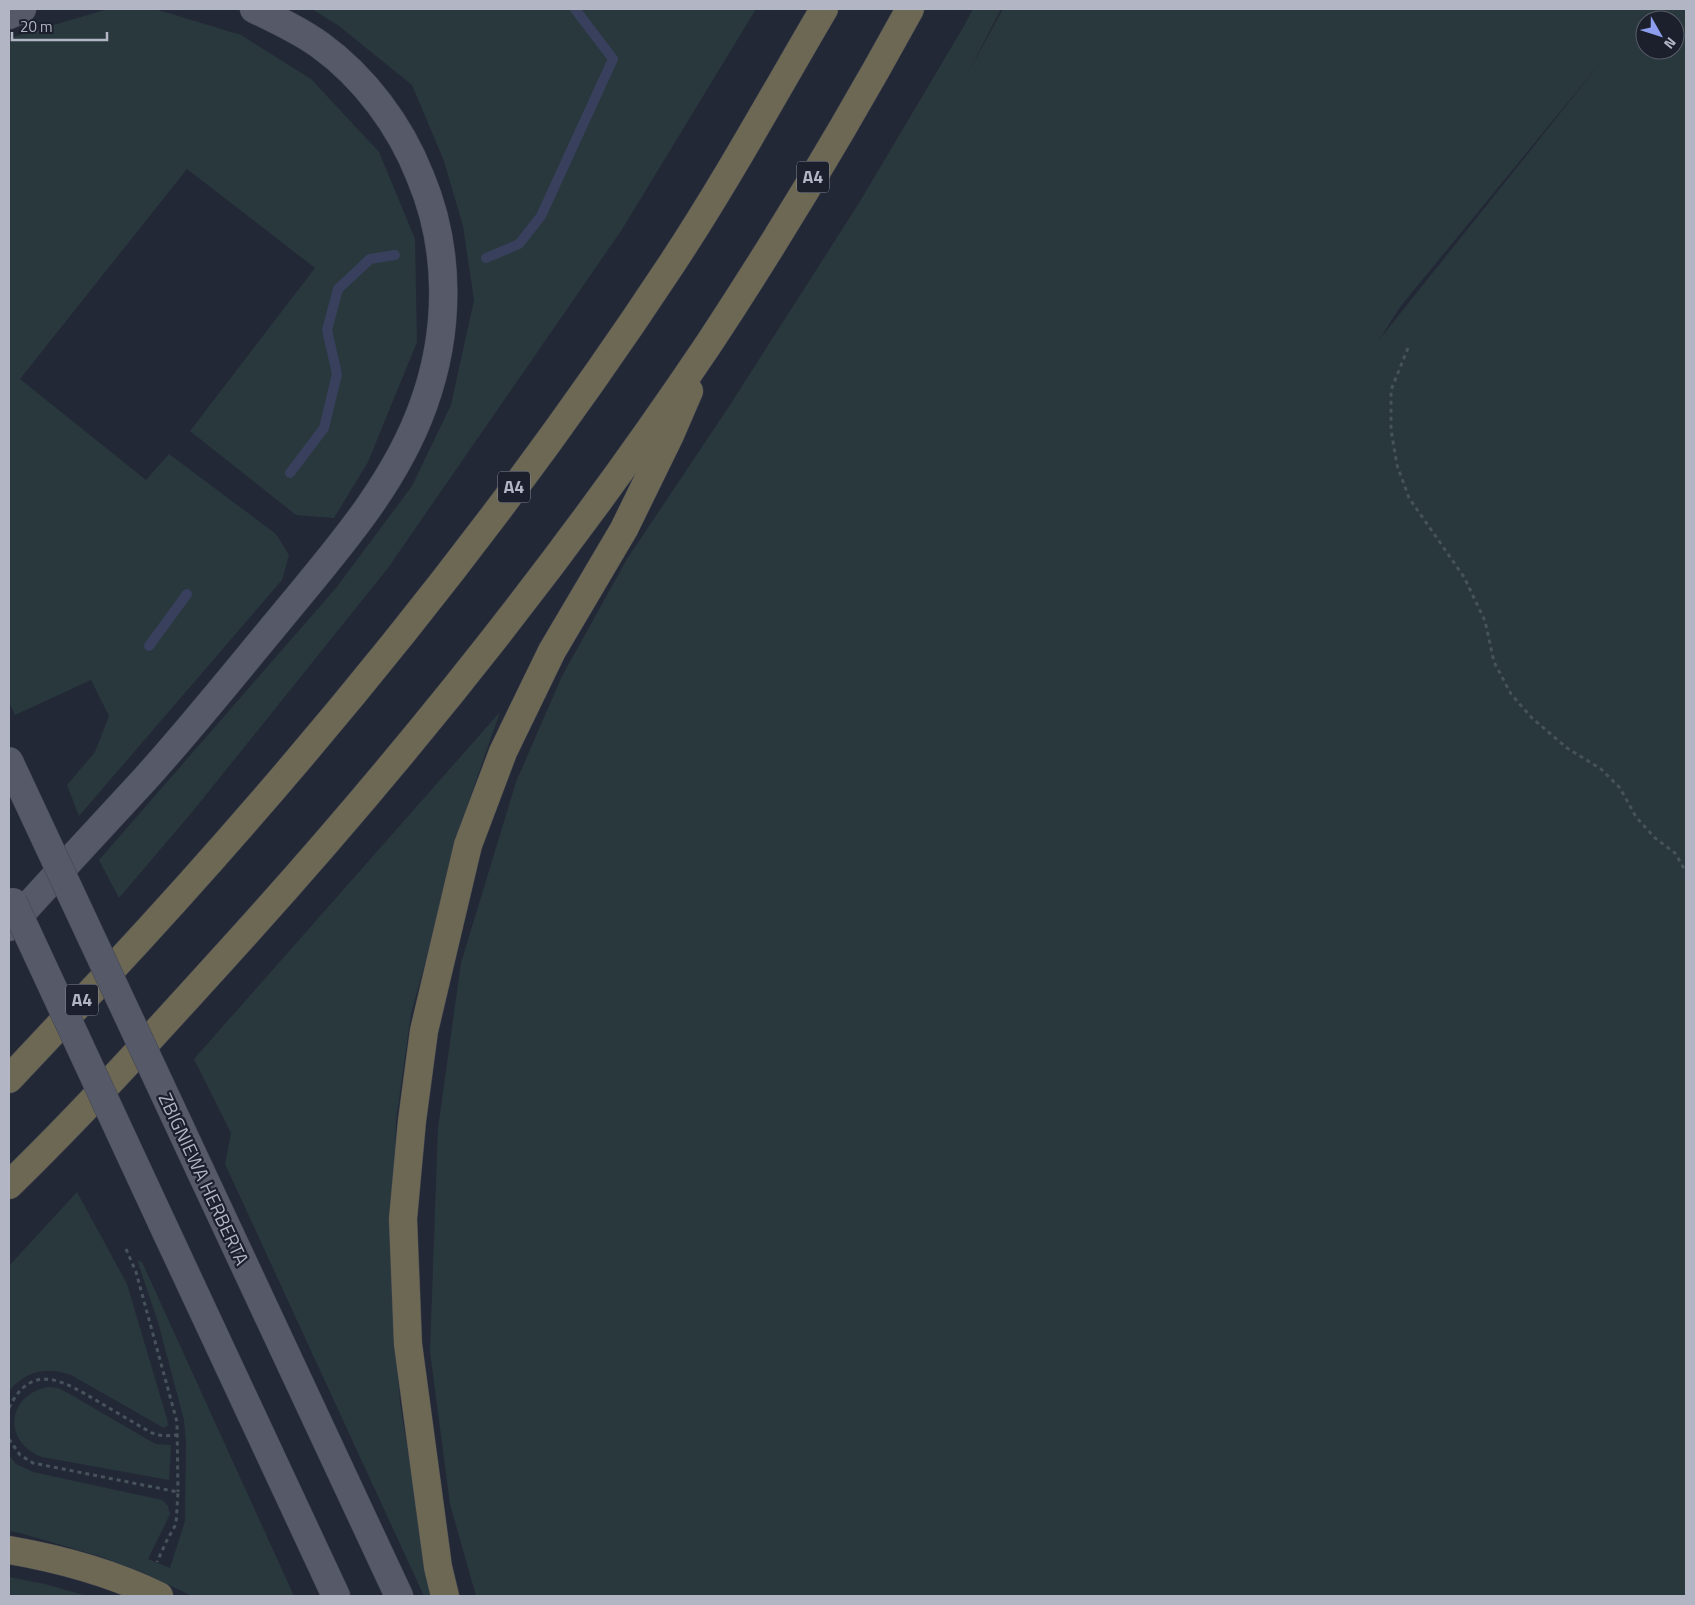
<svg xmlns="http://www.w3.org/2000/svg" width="1695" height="1605" viewBox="0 0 1695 1605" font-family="'Titillium Web',sans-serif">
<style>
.green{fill:#29383c;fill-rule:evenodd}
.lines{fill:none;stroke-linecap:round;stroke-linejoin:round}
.stream{stroke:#38405d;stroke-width:10}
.major-casing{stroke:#404351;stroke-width:29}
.highway-casing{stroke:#3e424f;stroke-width:29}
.path{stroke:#47535a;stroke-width:3;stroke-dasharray:4 4;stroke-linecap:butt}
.major{stroke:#555968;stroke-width:28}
.highway{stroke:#6d6854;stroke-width:28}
.major-bridge-casing{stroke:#404351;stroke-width:29;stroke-linecap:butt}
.major-bridge{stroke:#555968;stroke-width:28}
.labels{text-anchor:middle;stroke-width:4.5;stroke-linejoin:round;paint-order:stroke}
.shield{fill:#1c1f2c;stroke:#848896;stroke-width:1}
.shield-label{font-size:18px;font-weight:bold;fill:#b1b5c4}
.street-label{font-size:19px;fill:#b1b5c4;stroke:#1c1f2c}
</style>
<rect width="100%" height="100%" fill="#232837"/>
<g class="green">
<path d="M108,9H155L241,35L311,79L379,152L415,239L417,342L368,462L334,518L296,515L190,431L315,268L187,169L20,379L146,480L169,454L276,534L289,555L282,580L79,816L67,785L95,752L109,716L91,680L15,715L9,702V38Z"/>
<path d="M312,9H756L621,231L388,568L193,811L119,898L99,860L336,588L412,486L451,405L474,300L463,226L444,161L412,85L339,26Z"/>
<path d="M973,9H1001L969,71L1003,9H1686V1596H476L450,1504L430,1352L438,1128L461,963L516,782L562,676L627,559L728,408L859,203L964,26ZM1645,20H1675V50H1645ZM1601,62L1379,340L1400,307Z"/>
<path d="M500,712L469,801L411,1014L396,1121L391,1273L400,1403L420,1528L434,1596H424L225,1164L231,1133L194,1059Z"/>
<path d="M77,1192L127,1284L167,1419L168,1425L164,1428L71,1375C47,1366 25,1371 9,1391V1266Z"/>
<path d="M137,1260L142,1262L294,1596H192L142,1572L99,1556L20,1533L9,1531V1455L16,1464L33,1472L162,1500L168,1506L170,1514L148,1559L170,1568L185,1521L186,1444L184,1420L158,1322Z"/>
<path d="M48,1387L58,1388L68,1393L152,1442L156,1444L171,1445L169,1480L42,1457C2,1441 7,1395 48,1387Z"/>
<path d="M9,1577L45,1584L87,1596H9Z"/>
</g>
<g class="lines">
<g class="stream">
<path d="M486,258L519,244L541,216L613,59L575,9"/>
<path d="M290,473L324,428L337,374L327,330L338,289L370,259L395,255"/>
<path d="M149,646L187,594"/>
</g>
<g class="major-casing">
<g id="major">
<path d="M9,15L22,9"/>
<path d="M9,927C54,877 100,828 145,779C192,727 235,673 279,620C333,554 394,487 423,406C450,332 451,249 420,176C400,125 364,77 320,45C299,30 277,20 254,9"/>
<path d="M200,1170L399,1596"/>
<path d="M162,1223L336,1596"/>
</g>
</g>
<g class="highway-casing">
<g id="highway">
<path d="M9,1079C40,1046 71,1013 102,980C310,757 503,520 671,265C726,182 774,94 824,9"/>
<path d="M9,1185C82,1114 151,1038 219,963C397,768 563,561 710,342C781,234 848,122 910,9"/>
<path d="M9,1550C61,1559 112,1573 159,1596"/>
<path d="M445,1596L438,1567L408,1344L403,1219L412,1121L424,1031L468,845L503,752L552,651L624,529L670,435L689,391"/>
</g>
</g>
<g class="path">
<path d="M1408,348L1391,390V430L1397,465L1409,498L1464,577L1485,621L1494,662L1511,694L1532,718L1567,748L1601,769L1620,788L1636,817L1655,838L1675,853L1686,872"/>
<path d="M126,1249L136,1272L177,1422L178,1492"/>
<path d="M9,1408C32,1360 65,1382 99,1402C116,1412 134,1423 152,1433L163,1436L178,1435"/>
<path d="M9,1439L20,1455L33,1463L178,1492L176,1524L166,1542L157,1562"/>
</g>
<use href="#major" class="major"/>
<use href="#highway" class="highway"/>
<g class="major-bridge-casing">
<g id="major-bridge">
<path d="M9,761L200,1170"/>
<path d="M13,902L162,1223"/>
</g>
</g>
<use href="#major-bridge" class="major-bridge"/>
</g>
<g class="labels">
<g class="shield">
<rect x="797" y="161.5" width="32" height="31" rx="4"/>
<rect x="498" y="471.5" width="32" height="31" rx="4"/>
<rect x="66" y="984.5" width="32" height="31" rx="4"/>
</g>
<g class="shield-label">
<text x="813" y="183">A4</text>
<text x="514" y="493">A4</text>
<text x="82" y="1006">A4</text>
</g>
<g class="street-label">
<text transform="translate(204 1179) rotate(65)" y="7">ZBIGNIEWA HERBERTA</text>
</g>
</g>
<rect width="1695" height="1605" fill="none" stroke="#b1b5c4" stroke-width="20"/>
<g transform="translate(1660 35) rotate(129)"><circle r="24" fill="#1c1f2c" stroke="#585b69"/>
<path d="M0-4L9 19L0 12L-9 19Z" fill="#8d9eee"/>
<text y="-8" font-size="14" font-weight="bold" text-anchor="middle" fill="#b1b5c4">N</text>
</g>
<path d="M12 32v8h95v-8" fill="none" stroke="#b1b5c4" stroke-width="2.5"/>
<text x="20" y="32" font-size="15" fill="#b1b5c4" stroke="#1c1f2c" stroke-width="4" paint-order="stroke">20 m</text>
</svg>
